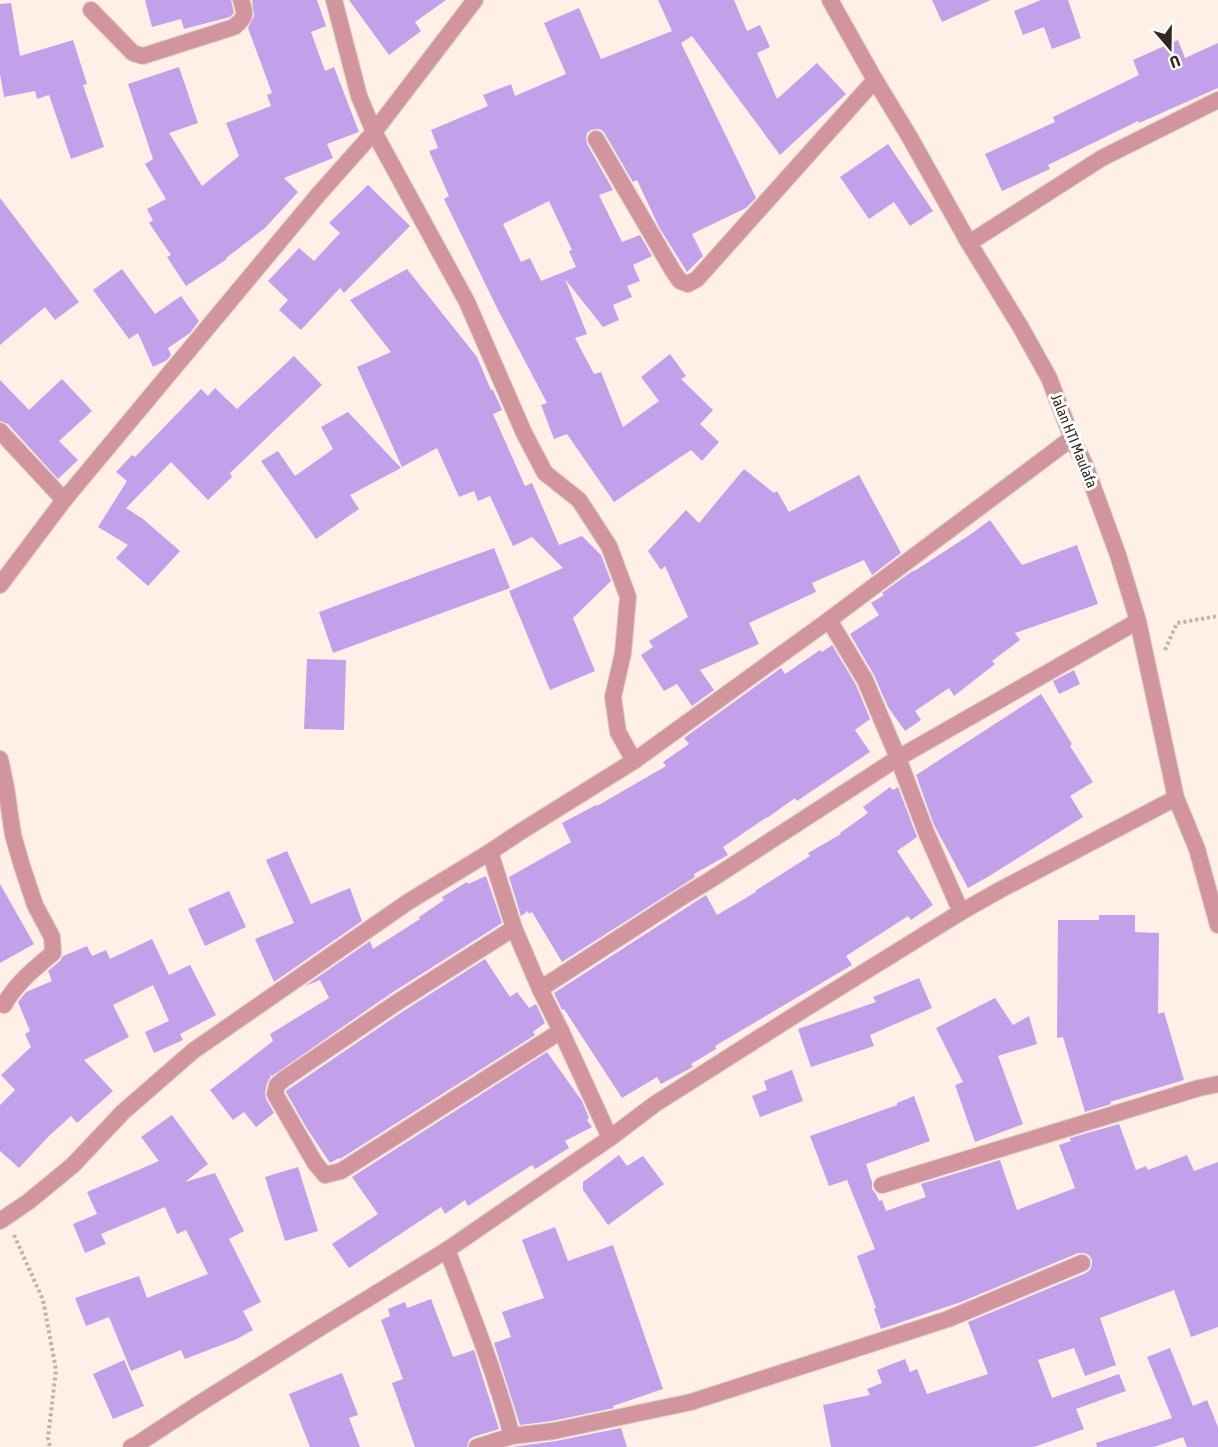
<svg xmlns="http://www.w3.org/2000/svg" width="1218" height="1447" viewBox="0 0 1218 1447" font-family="'Asap Condensed',sans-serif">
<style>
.building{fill:#c2a1ea;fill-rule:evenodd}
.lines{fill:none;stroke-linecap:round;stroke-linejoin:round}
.minor-casing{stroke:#dacbc3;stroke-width:18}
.tertiary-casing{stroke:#dacbc3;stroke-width:18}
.path{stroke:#c1b3ab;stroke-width:4;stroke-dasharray:3 3;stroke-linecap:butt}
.minor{stroke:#d3959d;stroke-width:16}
.tertiary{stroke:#d3959d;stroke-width:16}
.labels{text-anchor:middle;stroke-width:6;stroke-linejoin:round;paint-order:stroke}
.street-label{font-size:15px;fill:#342720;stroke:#fff}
</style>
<rect width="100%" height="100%" fill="#feefe7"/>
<g class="building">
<path d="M145,0H231L234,13L230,17L184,29L181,19L152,27Z"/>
<path d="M252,0H317L326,26L311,32L325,71L334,67L359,132L327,144L333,158L284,178L298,192L265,228L226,258L227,259L186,286L167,257L171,255L149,223L153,220L147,209L166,199L145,164L153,159L128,84L179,67L198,123L169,133L202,186L239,156L226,123L271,106L267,95L272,93L248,28L254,16Z"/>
<path d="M349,0H446L415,22L421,31L389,55Z"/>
<path d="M658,0H734L747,31L760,25L770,47L757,53L777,99L817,63L846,94L780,155L692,36L681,43L756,198L746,208L692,234L703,256L687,272L659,227L637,180L633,182L605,134L602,130L597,129L591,130L587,133L586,138L587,144L613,190L599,195L622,242L640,235L652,256L633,265L640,281L627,286L632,297L613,305L619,320L603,327L565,279L587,334L575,338L594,374L601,372L623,427L659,401L641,377L670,354L686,376L681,379L713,410L700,424L719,442L702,461L691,450L614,502L567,434L554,439L541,405L547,403L498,310L444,199L449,196L429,151L438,148L431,130L488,106L483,95L511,84L515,96L566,74L544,23L579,8L601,59L672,31ZM549,201L572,250L569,251L576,267L541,281L530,258L521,262L503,224Z"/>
<path d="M932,0H991L942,22Z"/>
<path d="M1041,0H1068L1081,38L1052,49L1044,27L1023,35L1014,11Z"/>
<path d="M11,3L20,56L73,40L87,84L83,85L104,147L71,159L49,95L37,99L35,91L4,97L0,74V4Z"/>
<path d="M1178,40L1185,58L1218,43V88L1139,123L1138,121L1048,165L1050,169L1002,191L985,154L1055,122L1053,117L1139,75L1133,60Z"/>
<path d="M888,144L933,211L910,226L894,202L869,219L840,177Z"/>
<path d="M368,185L410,226L344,293L340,288L301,330L279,310L288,300L268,281L299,248L314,261L340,233L329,223Z"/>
<path d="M0,198L79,302L55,320L45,307L0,345Z"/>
<path d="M122,269L155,314L181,296L199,321L190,333L168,348L171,355L167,360L153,367L138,333L129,339L93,290Z"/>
<path d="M407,269L477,357L491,390H493L502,410L493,414L525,486L532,483L559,545L582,536L601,555L611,581L573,618L595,671L550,690L509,591L563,568L532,537L513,546L490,496L478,501L474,491L459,497L437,448L402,467L357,367L391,352L350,300Z"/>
<path d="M294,356L322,385L230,473L232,477L208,500L171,462L126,508L143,519L180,551L148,586L116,558L128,545L98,527L127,481L116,472L132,455L135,457L201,389L208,396L215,388L237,409Z"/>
<path d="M62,379L92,411L59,441L78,460L58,479L8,424L0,421V380L29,410Z"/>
<path d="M348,412L401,468L350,495L359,509L316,539L261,461L278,451L295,476L333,449L321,427Z"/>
<path d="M744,469L774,493L777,491L789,512L859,475L901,553L872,575L864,560L812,583L816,592L749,623L759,644L700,670L714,690L692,706L677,684L664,691L641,655L653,647L649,641L688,617L665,566L661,570L648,551L686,510L699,523Z"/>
<path d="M990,520L1022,565L1077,545L1098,604L1015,633L1020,640L992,661L995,664L954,696L949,688L915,711L921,720L905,731L888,707L874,675L850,634L879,615L871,603L884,595L882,593L911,572L916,570L971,534Z"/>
<path d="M494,548L510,588L333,653L319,612Z"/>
<path d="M832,645L856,685L870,719L855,730L870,752L797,801L795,798L767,818V817L723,847L728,855L694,874L695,877L562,962L532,912L529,914L528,911L521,916L509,877L571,842L562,823L596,805L597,806L666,766L663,762L689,744L684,738L781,668L785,674L820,650L822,652Z"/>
<path d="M307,659L346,660L344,730L304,729Z"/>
<path d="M1074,670L1080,684L1059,694L1053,681Z"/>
<path d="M1041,694L1072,744L1070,746L1093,782L1070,796L1083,817L986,878L968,888L934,825L916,775Z"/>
<path d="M890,787L893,790L898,787L917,837L897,851L933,905L911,920L908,916L846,956L852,965L715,1046L716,1049L691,1064L693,1067L661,1084L657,1077L622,1098L564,1009L562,1010L554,993L706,895L717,915L756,892L755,891L810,856L808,853L841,834L840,833L868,813L863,807Z"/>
<path d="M287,851L311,904L350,888L362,921L274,982L255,939L294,923L266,860Z"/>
<path d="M486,876L502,923L390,994L272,1076L270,1073L271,1076L267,1083L265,1093L266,1099L274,1113L256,1127L244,1112L233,1120L210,1090L273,1041L270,1034L329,998L320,980L305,986L370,941L373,949L420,919L419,917L444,900L442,897L467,882L468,884Z"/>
<path d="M0,884L34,944L0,963Z"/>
<path d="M229,891L246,927L205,946L188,909Z"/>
<path d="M1099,915H1135V932L1159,933L1158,1014L1164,1012L1184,1080L1110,1102L1111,1104L1085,1112L1063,1037L1057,1038L1058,920H1099Z"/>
<path d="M152,939L169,975L190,965L216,1015L180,1034L183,1040L154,1053L145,1032L169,1021L153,985L113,1005L129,1037L84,1060L113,1091L77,1123L71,1116L49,1136L19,1168L0,1151V1105L15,1090L1,1075L31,1047L25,1034L30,1031L18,1002L26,992L52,981L48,971L60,961L63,956L87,946L92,956L106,950L110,959Z"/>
<path d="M485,959L510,997L517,992L529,1008L536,1004L545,1023L533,1032L535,1035L340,1159L339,1158L330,1163L306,1127L286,1092V1091L402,1012Z"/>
<path d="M919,978L932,1008L870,1035L874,1046L811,1067L798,1029L876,1002L873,997Z"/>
<path d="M995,998L1013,1025L1029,1016L1037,1044L998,1056L1023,1124L975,1142L955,1085L963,1082L936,1028Z"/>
<path d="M547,1052L582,1101L589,1118L587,1120L592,1127L565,1141L569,1148L535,1169L532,1165L468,1206L465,1200L445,1214L441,1207L349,1268L332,1244L378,1214L352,1177Z"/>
<path d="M792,1070L803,1101L760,1117L752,1096L767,1090L764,1081Z"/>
<path d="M914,1096L930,1141L866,1164L872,1182V1189L876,1194L879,1201L882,1200L886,1211L926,1197L921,1184L1000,1160L1017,1210L1075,1188L1059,1145L1071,1141L1070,1138L1119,1124L1136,1170L1146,1166L1148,1170L1187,1155L1194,1171L1218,1162V1327L1191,1337L1174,1290L1100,1318L1116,1365L1085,1376L1074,1348L1038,1360L1052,1398L1119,1374L1126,1391L1076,1409L1084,1429L1034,1447H831L823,1405L870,1395L867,1389L882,1383L877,1370L905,1359L910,1372L917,1369L927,1394L988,1374L968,1322L1086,1273L1090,1270L1092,1265V1260L1089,1255L1084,1253H1078L961,1302L881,1329L874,1309L876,1308L857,1256L875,1249L847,1180L829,1186L810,1136L897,1105V1103Z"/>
<path d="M172,1115L208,1164L185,1182L215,1173L244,1231L229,1239L261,1302L243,1311L253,1330L237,1339L185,1359L181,1350L131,1371L109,1317L86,1326L75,1298L139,1276L147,1298L208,1274L186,1230L177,1234L165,1207L101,1234L106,1244L85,1253L73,1224L97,1214L87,1192L159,1161L141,1137Z"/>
<path d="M619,1155L627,1166L643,1156L664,1184L608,1225L583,1190V1182Z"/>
<path d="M298,1167L318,1231L285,1241L265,1177Z"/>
<path d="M555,1227L568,1261L613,1245L663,1389L613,1406L614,1408L552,1421L520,1425L494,1343L511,1337L502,1312L544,1298L522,1240Z"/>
<path d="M431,1299L453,1357L474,1350L499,1429L473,1437L469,1440L467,1447H415L392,1383L403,1379L381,1320L390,1316L388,1309L405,1302L407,1308Z"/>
<path d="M1170,1348L1193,1406L1207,1400L1218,1427V1447H1187L1183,1437L1154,1447H1097L1096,1443L1172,1418L1147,1357Z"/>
<path d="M124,1360L144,1406L113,1419L93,1374Z"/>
<path d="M342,1373L358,1415L349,1418L360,1447H310L289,1394Z"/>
<path d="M621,1428L627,1447H512L556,1441Z"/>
</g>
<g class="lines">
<g class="minor-casing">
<g id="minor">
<path d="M334,0L359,96L374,132L467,302L524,433L545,473L579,500L609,546L628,597L623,653L613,697L618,732L634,761"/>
<path d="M91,10L133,53L143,56L234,27C246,17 246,15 241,0"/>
<path d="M596,139L673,271L680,281L688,284L697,279L875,80"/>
<path d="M969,243L1102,158L1218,100"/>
<path d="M0,431L64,500"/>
<path d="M0,585L64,500L318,195L374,132L475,0"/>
<path d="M829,620L865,680L898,758L926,832L961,912"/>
<path d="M0,759L6,787L13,835L22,866L35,905L52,937L53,953C34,969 16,983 4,1005"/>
<path d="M490,852L514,928L540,989L561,1031L610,1138"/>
<path d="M514,928L396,1003L284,1079L277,1085L275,1094L315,1163L325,1175L341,1171L561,1031"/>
<path d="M540,989L682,897L710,880L898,758L1138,621"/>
<path d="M882,1185L1199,1088L1218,1084"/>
<path d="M0,1221L28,1202L73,1165L123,1112L193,1051L408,902L490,852L520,832L634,761L829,620L1072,438"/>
<path d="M447,1250C471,1312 495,1372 512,1436L554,1431L691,1402L948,1319L1082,1263"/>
<path d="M131,1447L136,1445L197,1405L315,1331L447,1250L610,1138L655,1104L803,1010L961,912L1000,890L1176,798"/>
<path d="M477,1447L512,1436"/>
</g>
</g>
<g class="tertiary-casing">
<path id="tertiary" d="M830,0L875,80L909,136L969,243L1020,326L1049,378L1072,438L1085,465L1118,555L1138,621L1176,798L1197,849L1218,925"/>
</g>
<g class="path">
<path d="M1165,650L1177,623L1218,616"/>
<path d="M14,1235L43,1300L56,1370L48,1438L50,1447"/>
</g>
<use href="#minor" class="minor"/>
<use href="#tertiary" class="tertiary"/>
</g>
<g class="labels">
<g class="street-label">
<text transform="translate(1074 441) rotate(68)" y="5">Jalan HTI Maulafa</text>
</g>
</g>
<g transform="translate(1170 48) rotate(160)" stroke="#ffffff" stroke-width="4.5" paint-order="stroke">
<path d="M0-4.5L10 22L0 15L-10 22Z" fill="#342720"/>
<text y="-9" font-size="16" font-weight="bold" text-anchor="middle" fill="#342720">U</text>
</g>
</svg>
